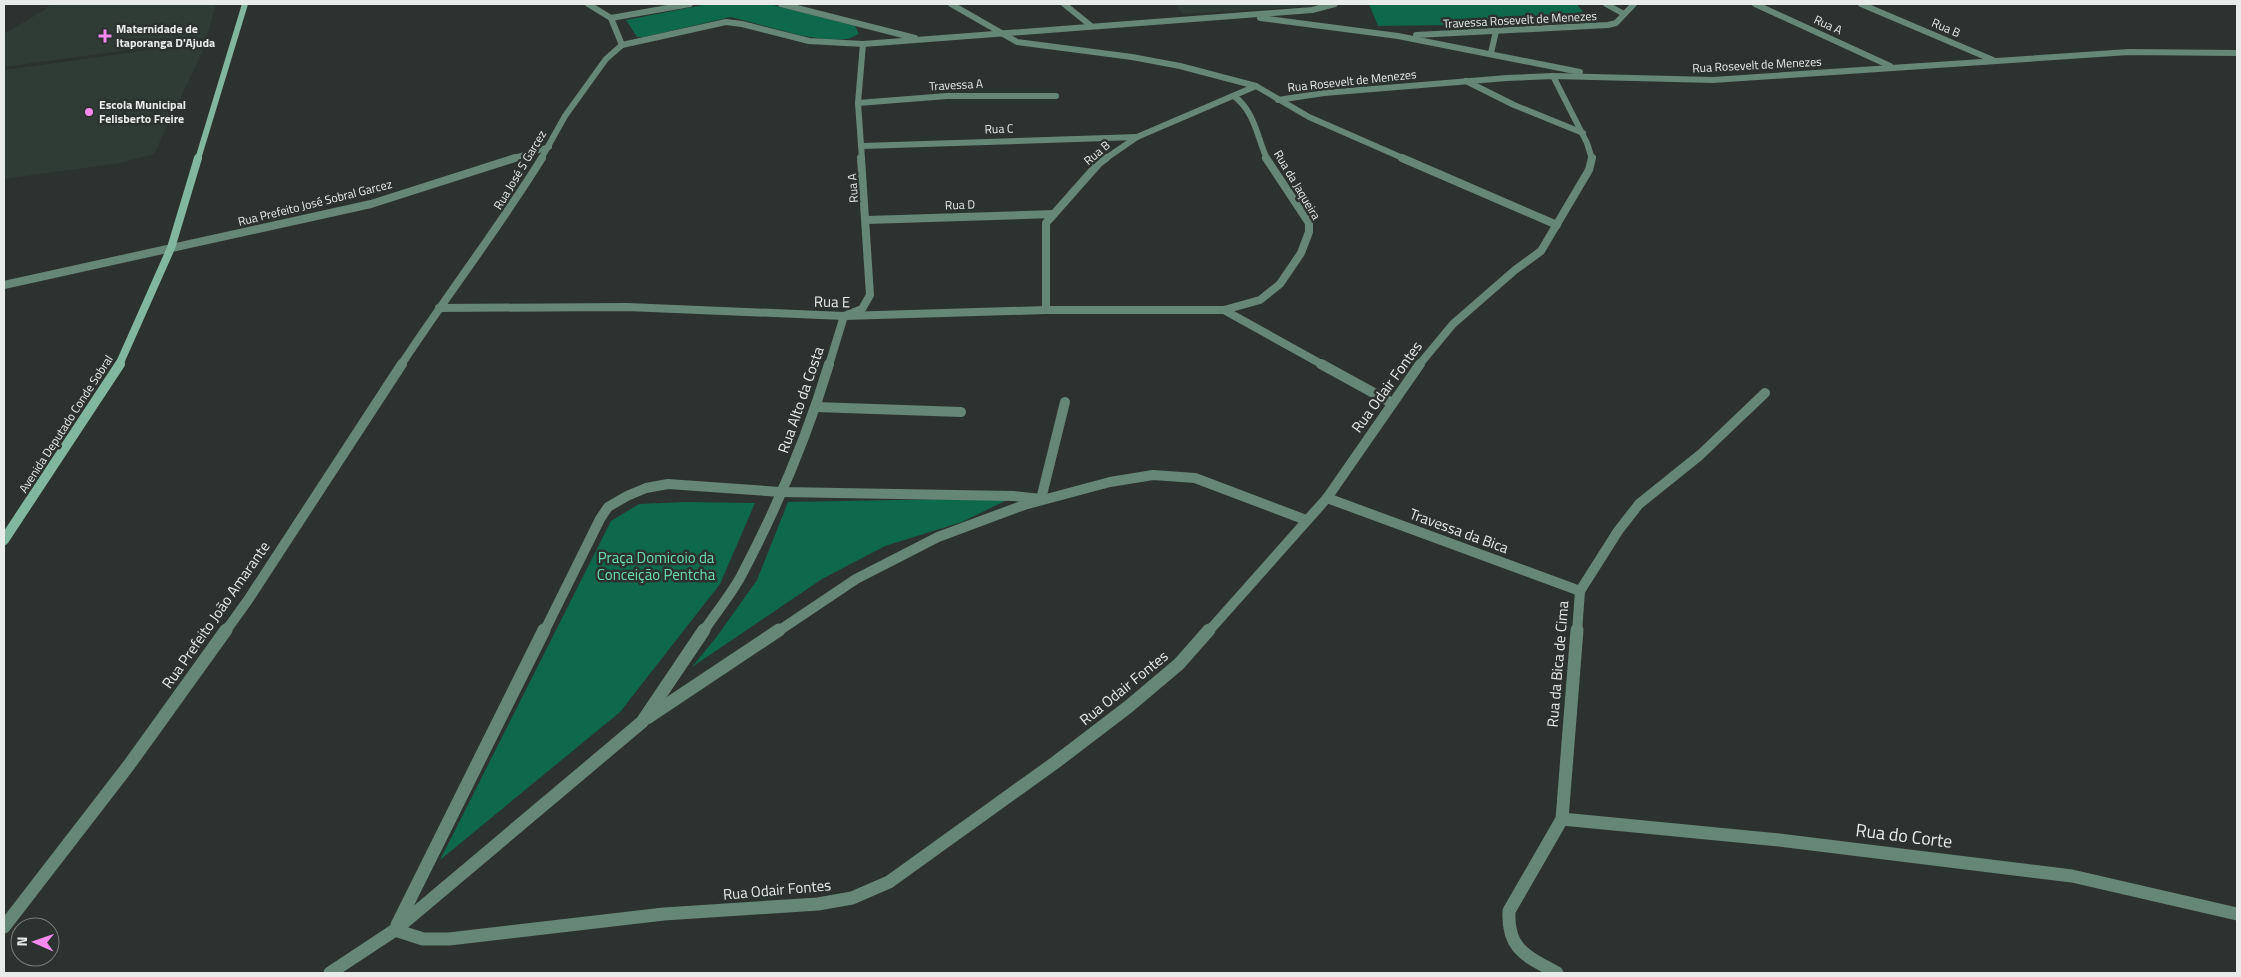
<svg xmlns="http://www.w3.org/2000/svg" width="2241" height="977" viewBox="0 0 2241 977" font-family="'Titillium Web',sans-serif">
<style>
.built{fill:#2f3c36}
.green{fill:#0e684b}
.lines{fill:none;stroke-linecap:round;stroke-linejoin:round}
.street-far3{stroke:#668677;stroke-width:6}
.street-far2{stroke:#668677;stroke-width:8}
.street-far1{stroke:#668677;stroke-width:10}
.street{stroke:#668677;stroke-width:13}
.secondary-far2{stroke:#82b79f;stroke-width:6}
.secondary-far1{stroke:#82b79f;stroke-width:8}
.secondary{stroke:#82b79f;stroke-width:10}
.poi-dot{fill:#f689ee;stroke:#2c322f;stroke-width:2}
.labels{text-anchor:middle;stroke-width:5;stroke-linejoin:round;paint-order:stroke}
.far-street-label{font-size:12px;fill:#e7ebe9;stroke:#2c322f}
.far-poi-label{font-size:12px;font-weight:bold;fill:#e7ebe9;stroke:#2c322f;text-anchor:start}
.street-label{font-size:15px;fill:#e7ebe9;stroke:#2c322f}
.park-label{font-size:15px;fill:#69ddb0;stroke:#2c322f}
.near-street-label{font-size:18px;fill:#e7ebe9;stroke:#2c322f}
</style>
<rect width="100%" height="100%" fill="#2c322f"/>
<g class="built">
<path d="M50,4H216L206,39L4,67V34L46,9Z"/>
<path d="M1175,4H1320L1312,6L1183,14Z"/>
<path d="M207,42L154,154L120,163L4,179V70Z"/>
</g>
<g class="green">
<path d="M708,4H769L855,26L859,34L848,39L832,40L803,36L731,17L644,37H637L626,20Z"/>
<path d="M1369,4H1577L1591,23L1378,26Z"/>
<path d="M1011,498L962,522L885,546L822,579L692,667L718,635L757,580L788,502Z"/>
<path d="M686,502L755,503L720,584L620,712L440,860L611,521L639,504Z"/>
</g>
<g class="lines">
<g class="street-far3">
<path d="M588,4L611,18"/>
<path d="M781,4L915,38"/>
<path d="M951,4L1017,42L1132,57L1180,66L1256,86L1309,117L1405,159"/>
<path d="M1064,4L1090,25"/>
<path d="M1606,4L1624,14"/>
<path d="M1755,4L1890,66"/>
<path d="M1861,4L1993,60"/>
<path d="M611,18L690,4"/>
<path d="M611,18L622,45"/>
<path d="M1260,18L1398,36L1580,72"/>
<path d="M1416,35L1608,25L1616,23L1634,4"/>
<path d="M1491,53L1496,31"/>
<path d="M1553,76L1587,143L1592,159"/>
<path d="M1466,81L1514,105L1583,133"/>
<path d="M1234,96C1255,112 1257,137 1267,159"/>
<path d="M1278,100L1324,93L1507,78L1553,76L1713,80L2129,52L2237,53"/>
<path d="M858,103L947,96H1056"/>
<path d="M862,146L1137,137"/>
<path d="M511,159L549,147"/>
<path d="M541,159L565,116L606,59L622,45L726,22L742,24L809,41L863,44L1312,10L1335,4"/>
<path d="M862,159L858,103L863,44"/>
<path d="M1105,159L1137,137L1256,86"/>
</g>
<g class="street-far2">
<path d="M1402,158L1557,225"/>
<path d="M867,220L1054,214"/>
<path d="M4,285L371,204L515,158"/>
<path d="M439,308L627,307L844,316L1046,310H1224L1260,300L1280,284L1301,253L1309,232V223L1266,158"/>
<path d="M1046,310V223L1099,163L1106,158"/>
<path d="M1224,310L1323,365"/>
<path d="M401,365C447,295 498,229 542,158"/>
<path d="M829,365L844,316L862,309L870,295L861,158"/>
<path d="M1419,365L1453,324L1515,270L1541,251L1589,170L1592,158"/>
</g>
<g class="street-far1">
<path d="M1321,364L1392,403"/>
<path d="M816,407L961,412"/>
<path d="M1327,498L1580,591"/>
<path d="M1041,499L1065,402"/>
<path d="M225,632L248,600L402,364"/>
<path d="M544,632L600,519L608,507L627,496L646,488L668,484L781,492L1013,496L1041,499"/>
<path d="M703,632C715,614 729,597 740,578C776,510 807,437 829,364"/>
<path d="M777,632L856,579L938,537L1024,505L1110,482L1153,475L1195,478L1306,520"/>
<path d="M1208,632L1327,498L1420,364"/>
<path d="M1577,632L1580,591L1618,531L1639,504L1700,455L1765,393"/>
</g>
<g class="street">
<path d="M647,718L779,630"/>
<path d="M1562,819L1779,840L2072,876L2237,914"/>
<path d="M397,925L544,630"/>
<path d="M4,927L129,765L226,630"/>
<path d="M395,930L423,939H449L664,914L818,904L852,898L889,882L1056,762L1128,707L1179,664L1209,630"/>
<path d="M330,973L395,930L642,722L704,630"/>
<path d="M1557,973C1527,956 1507,950 1509,911L1562,819L1577,630"/>
</g>
<path class="secondary-far2" d="M198,159L245,4"/>
<path class="secondary-far1" d="M119,365L171,248L198,158"/>
<path class="secondary" d="M4,540L120,364"/>
</g>
<g class="poi-dot">
<path d="M102.5 28.5h5v5h5v5h-5v5h-5v-5h-5v-5h5z"/>
<circle cx="89" cy="112" r="5"/>
</g>
<g class="labels">
<g class="far-street-label">
<text transform="translate(1520 20) rotate(-3)" y="4">Travessa Rosevelt de Menezes</text>
<text transform="translate(1828 25) rotate(25)" y="4">Rua A</text>
<text transform="translate(1946 28) rotate(23)" y="4">Rua B</text>
<text transform="translate(1757 65) rotate(-3)" y="4">Rua Rosevelt de Menezes</text>
<text transform="translate(1352 81) rotate(-6)" y="4">Rua Rosevelt de Menezes</text>
<text transform="translate(956 85) rotate(-3)" y="4">Travessa A</text>
<text transform="translate(999 129) rotate(-2)" y="4">Rua C</text>
<text transform="translate(1097 153) rotate(-40)" y="4">Rua B</text>
<text transform="translate(520 170) rotate(-59)" y="4">Rua José S Garcez</text>
<text transform="translate(1297 185) rotate(59)" y="4">Rua da Jaqueira</text>
<text transform="translate(853 188) rotate(-94)" y="4">Rua A</text>
<text transform="translate(315 203) rotate(-14)" y="4">Rua Prefeito José Sobral Garcez</text>
<text transform="translate(960 205) rotate(-2)" y="4">Rua D</text>
<text transform="translate(66 424) rotate(-57)" y="4">Avenida Deputado Conde Sobral</text>
</g>
<g class="far-poi-label">
<text x="116" y="33">Maternidade de<tspan x="116" dy="14">Itaporanga D'Ajuda</tspan></text>
<text x="99" y="109">Escola Municipal<tspan x="99" dy="14">Felisberto Freire</tspan></text>
</g>
<g class="street-label">
<text transform="translate(832 302) rotate(1)" y="5">Rua E</text>
<text transform="translate(1387 387) rotate(-54)" y="5">Rua Odair Fontes</text>
<text transform="translate(801 400) rotate(-71)" y="5">Rua Alto da Costa</text>
<text transform="translate(1459 531) rotate(20)" y="5">Travessa da Bica</text>
<text transform="translate(216 615) rotate(-55)" y="5">Rua Prefeito João Amarante</text>
<text transform="translate(1558 664) rotate(-85)" y="5">Rua da Bica de Cima</text>
<text transform="translate(1124 688) rotate(-39)" y="5">Rua Odair Fontes</text>
<text transform="translate(777 890) rotate(-5)" y="5">Rua Odair Fontes</text>
</g>
<g class="park-label">
<text x="656" y="563">Praça Domicoio da<tspan x="656" dy="17">Conceição Pentcha</tspan></text>
</g>
<g class="near-street-label">
<text transform="translate(1904 836) rotate(7)" y="6">Rua do Corte</text>
</g>
</g>
<rect width="2241" height="977" fill="none" stroke="#e7ebe9" stroke-width="10"/>
<g transform="translate(35 942) rotate(272)"><circle r="24" fill="#2c322f" stroke="#777c79"/>
<path d="M0-4L9 19L0 12L-9 19Z" fill="#f689ee"/>
<text y="-8" font-size="14" font-weight="bold" text-anchor="middle" fill="#e7ebe9">N</text>
</g>
</svg>
